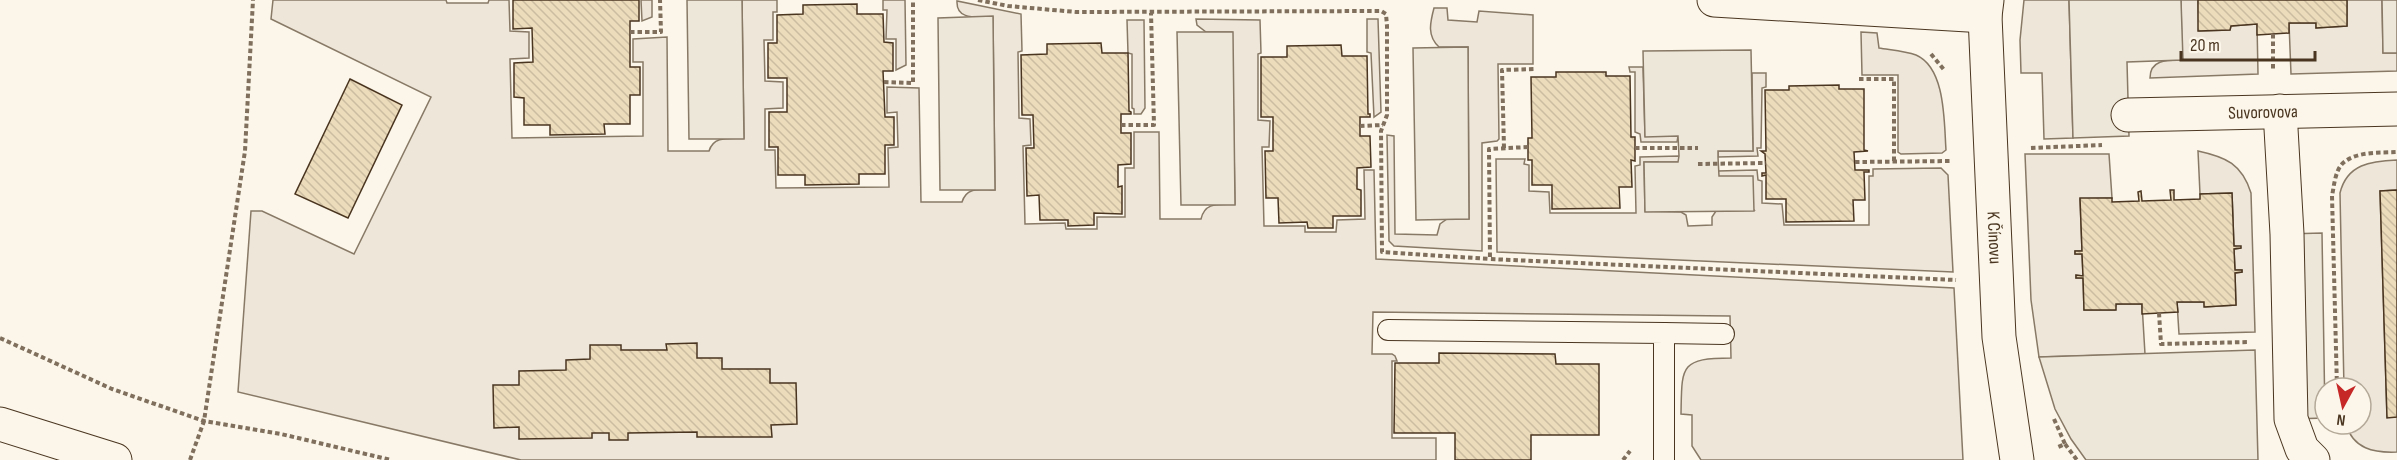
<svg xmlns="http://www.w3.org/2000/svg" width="2397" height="460" viewBox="0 0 2397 460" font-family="'Sofia Sans Condensed',sans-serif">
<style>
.grass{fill:#ede6d9;stroke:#887966;stroke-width:1.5}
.parking{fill:#ede7d9;stroke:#887966;stroke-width:1.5}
.building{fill:url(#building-back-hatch);stroke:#4a3520;stroke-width:1.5}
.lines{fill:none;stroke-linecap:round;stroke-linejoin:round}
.lane-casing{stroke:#4a3520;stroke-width:22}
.street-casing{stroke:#4a3520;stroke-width:35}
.secondary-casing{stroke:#4a3520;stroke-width:35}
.path{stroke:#7f6f5c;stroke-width:4;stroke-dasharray:4.5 3;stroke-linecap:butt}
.lane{stroke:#fbf6e9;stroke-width:20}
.street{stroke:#fbf6e9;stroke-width:33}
.secondary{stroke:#fbf6e9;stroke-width:33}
.labels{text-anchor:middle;stroke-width:4.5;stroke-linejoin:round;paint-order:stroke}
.street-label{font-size:18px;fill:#4a3520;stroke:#fbf6e9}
</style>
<defs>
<pattern id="building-back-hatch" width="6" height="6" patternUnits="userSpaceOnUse" patternTransform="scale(1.5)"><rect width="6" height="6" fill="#ecdcbc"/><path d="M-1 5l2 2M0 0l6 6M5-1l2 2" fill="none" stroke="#ccbda1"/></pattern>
</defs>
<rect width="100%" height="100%" fill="#fbf6e9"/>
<g class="grass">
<path d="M273,0H446L447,3H488L489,0H509L510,31L529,32V58L510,59L512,138L643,136V62H633V39L667,37L668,151H709C714,135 730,139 744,138L742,0H777V12H773V40H764L765,81L783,82V108L765,109V150H775L776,188L889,187L888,148L898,147L897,112L887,113V87L919,88L921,202H962C967,186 980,190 995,190L993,17C980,16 956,22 957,1L1021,14L1022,51L1018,52L1019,118L1030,119L1031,145L1023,146L1025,224L1065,223L1066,229H1097V217H1125V168H1134V132H1159L1160,219H1201C1205,201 1220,205 1235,204L1232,32H1206L1197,25L1196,19L1260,20L1261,53L1258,54V120L1270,121L1269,147H1262L1264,226H1305V232H1336L1337,220L1365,219L1364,170H1374L1376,259L1954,288L1963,460H1701L1692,446V415L1681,414C1682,367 1679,358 1731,358L1730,316L1373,312L1372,354H1392L1395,356L1397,361H1392V438H1436V460H521L238,392L251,211H262L354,254L431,97L271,19Z"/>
<path d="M641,0H652V17L642,21Z"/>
<path d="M883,0H905L906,65L896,70V39H886L887,10H883Z"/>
<path d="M2024,0H2069L2073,138L2044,139L2042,73H2021L2020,40Z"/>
<path d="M2181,0H2198L2199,31L2230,30L2231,26L2257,24L2258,74L2150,78C2150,59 2168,60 2182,60Z"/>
<path d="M2347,0H2382L2383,53H2397V71L2291,74L2289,23H2316V28L2347,26Z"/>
<path d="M1434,8H1447L1448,20L1477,22L1479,11L1533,15V64H1498L1499,139L1497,141L1482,143V251L1394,246L1389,241L1387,135L1394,136L1395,234L1437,235L1440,224L1447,219H1469L1468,47H1439C1427,36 1430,23 1434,8Z"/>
<path d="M1367,19H1378L1381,112L1374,117L1371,53L1367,52Z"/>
<path d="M1127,20H1144L1145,108L1141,114H1134V109L1132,108V54L1128,53Z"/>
<path d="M1861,32L1877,33L1879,48C1891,50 1905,51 1916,55C1946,68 1944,123 1946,150L1942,153L1901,154L1898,152V75H1862Z"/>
<path d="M1629,67H1643L1645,136H1678L1677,142H1641L1640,134L1635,132V72H1630Z"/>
<path d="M1752,73H1766V87L1762,88L1761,148H1757L1758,156L1718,157V151H1753Z"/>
<path d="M2198,151C2226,157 2242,164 2251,193L2255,332L2179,334L2177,302H2204L2205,307L2236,305L2235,273L2242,272V270H2235L2234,249L2241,248L2234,246L2232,193L2200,194Z"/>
<path d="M2025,154H2109L2112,198L2080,199L2082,251H2075V254H2082L2083,276L2076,275V278H2083L2084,310H2115L2116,304H2142L2145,354L2039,357L2031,300Z"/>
<path d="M1679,156V162H1644L1645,211L1681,212L1686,215L1688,226L1712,225V217L1716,211L1754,210L1718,176V171L1757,170L1758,180L1762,181V203L1782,204L1784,225H1869V176H1873V169L1941,168L1948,175L1953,272L1497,252L1496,159H1525L1524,164L1529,165V191L1549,192L1550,213H1636L1635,166L1640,165V157Z"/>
<path d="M2397,160V190L2380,191L2387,417H2397V452C2374,453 2353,449 2346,424H2361V388H2344L2340,193C2347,164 2371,161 2397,160Z"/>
</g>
<g class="parking">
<path d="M687,0H742L744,139H689Z"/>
<path d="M2069,0H2181L2183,60L2127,62L2129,136L2073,138Z"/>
<path d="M2382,0H2397V53H2383Z"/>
<path d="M993,16L995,190H940L938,18Z"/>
<path d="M1177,32H1233L1235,205H1181Z"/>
<path d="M1468,47L1469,219L1416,220L1413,48Z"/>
<path d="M1751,50L1753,151H1718V157L1719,176H1753L1754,211L1645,212L1644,162H1678L1679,156L1678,136L1645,137L1643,51Z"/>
<path d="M2322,233L2325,418L2291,419L2287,234Z"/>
<path d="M2255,350L2258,460H2086L2071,439L2055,409L2039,357Z"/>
</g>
<g class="building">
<path d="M513,0H639V21H630V67H640V95H630V124H604L605,134L550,135V125H524V98L514,97V63L533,62L532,28L513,29Z"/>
<path d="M2198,0H2347V26L2316,28V23H2289V33L2257,35V24L2231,26L2230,30L2198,31Z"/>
<path d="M857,4V14H883L884,42L893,43V71H883L885,117H894V145H885V174H859V184L805,185V175H778V147H769V112H787V78H768V43H777V15L803,14V5Z"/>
<path d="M1101,43L1102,53H1128L1129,111L1131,112V114H1121V133H1131V164L1118,165V187L1122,186V214L1094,213V225L1068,226V220H1040L1039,195L1027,196L1026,148H1034L1033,115H1022L1021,55L1047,54V44Z"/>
<path d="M1341,45L1342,56H1367L1368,114H1370V117H1360V136H1370L1371,167L1357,168V189L1361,190V216H1333V228H1308L1307,222L1279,223L1278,198H1266L1265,151H1273V117H1261V57H1287V46Z"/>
<path d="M1556,72H1606V76H1630L1631,137H1635V161L1631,160L1632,187H1619L1620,208L1552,209V185H1532V160H1528V138H1532L1531,77H1556Z"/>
<path d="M350,79L402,105L348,218L295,194Z"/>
<path d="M1839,85V89H1864V150L1868,151L1854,152L1855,170H1869V172H1864L1865,200H1853L1854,221L1786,222V199H1766V175L1762,176V173H1766L1765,154L1761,151H1766L1765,90H1789V86Z"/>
<path d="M2170,190H2174V200L2200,199V194L2232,193L2234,246H2241V248L2234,249L2235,270H2242V272L2235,273L2236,305L2204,307V302H2177L2178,312L2142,314V304H2116V310H2084L2083,278H2076V275L2083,276L2082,254H2075V251H2082L2080,198H2112V202L2139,201L2138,192L2141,191L2142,201L2171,200Z"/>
<path d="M2397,190V417L2387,418L2380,191Z"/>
<path d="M697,343V358H722V369H770V383H796L797,424L771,425L772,437H697V432L628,433V440H609V433H592V438L519,439V427L494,428L493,385H519V371L566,370V360L590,359V345H621V350H667L666,344Z"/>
<path d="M1439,353L1555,354L1556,364H1599V435H1531V460H1455V433H1394L1395,363H1439Z"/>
</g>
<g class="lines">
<g class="lane-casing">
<g id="lane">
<path d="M1388,330L1664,333V460"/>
<path d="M1664,333L1724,334"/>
</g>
</g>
<g class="street-casing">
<g id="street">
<path d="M1714,0L1985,16"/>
<path d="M2280,111L2287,234L2291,419L2302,449L2313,460"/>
<path id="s1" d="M2128,115L2397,109"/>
</g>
</g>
<g class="secondary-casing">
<g id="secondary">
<path id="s2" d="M1987,0L1985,16L1999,337L2017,460"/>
<path d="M0,424L115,460"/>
</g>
</g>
<g class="path">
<path d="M978,0L1008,6L1076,12L1381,11L1386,14L1387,26V115L1381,131L1382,252L1490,259"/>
<path d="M630,32H661L660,0"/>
<path d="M2273,34V71"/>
<path d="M1931,54L1945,71"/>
<path d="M1859,79H1894V162"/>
<path d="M884,82L913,83V0"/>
<path d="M1121,125H1154L1151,13"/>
<path d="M1360,126L1383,125"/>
<path d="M1528,147L1489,149L1490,259L1956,280"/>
<path d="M1504,148L1502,70L1534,69"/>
<path d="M1635,148H1698"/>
<path d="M2031,148L2102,145"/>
<path d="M1855,162L1952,161"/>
<path d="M1698,164L1766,163"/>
<path d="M2159,313L2161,344L2249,342"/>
<path d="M0,338L112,389L204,421L281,434L391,460"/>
<path d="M2337,388L2332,196C2334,186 2335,172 2342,164C2355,151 2380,153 2397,152"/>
<path d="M2054,419L2065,444L2056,448"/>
<path d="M2065,444L2077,460"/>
<path d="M190,460L204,421L245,151L253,0"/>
<path d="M1623,460L1630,451"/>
</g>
<use href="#lane" class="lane"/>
<use href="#street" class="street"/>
<use href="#secondary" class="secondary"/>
</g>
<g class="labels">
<g class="street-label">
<text dy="6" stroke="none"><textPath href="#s1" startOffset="135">Suvorovova</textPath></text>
<text dy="6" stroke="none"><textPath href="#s2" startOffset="238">K Čínovu</textPath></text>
</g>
</g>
<g transform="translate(2343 406) rotate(188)"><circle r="28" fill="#fbf6e9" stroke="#b4a999" stroke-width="1.5"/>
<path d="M0-4.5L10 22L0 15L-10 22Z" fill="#c62828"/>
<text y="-9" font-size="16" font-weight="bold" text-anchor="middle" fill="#4a3520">N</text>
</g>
<path d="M2181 51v9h134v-9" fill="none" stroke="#4a3520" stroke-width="3"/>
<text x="2190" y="51" font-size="18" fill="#4a3520" stroke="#fbf6e9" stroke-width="4.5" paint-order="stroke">20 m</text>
</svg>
